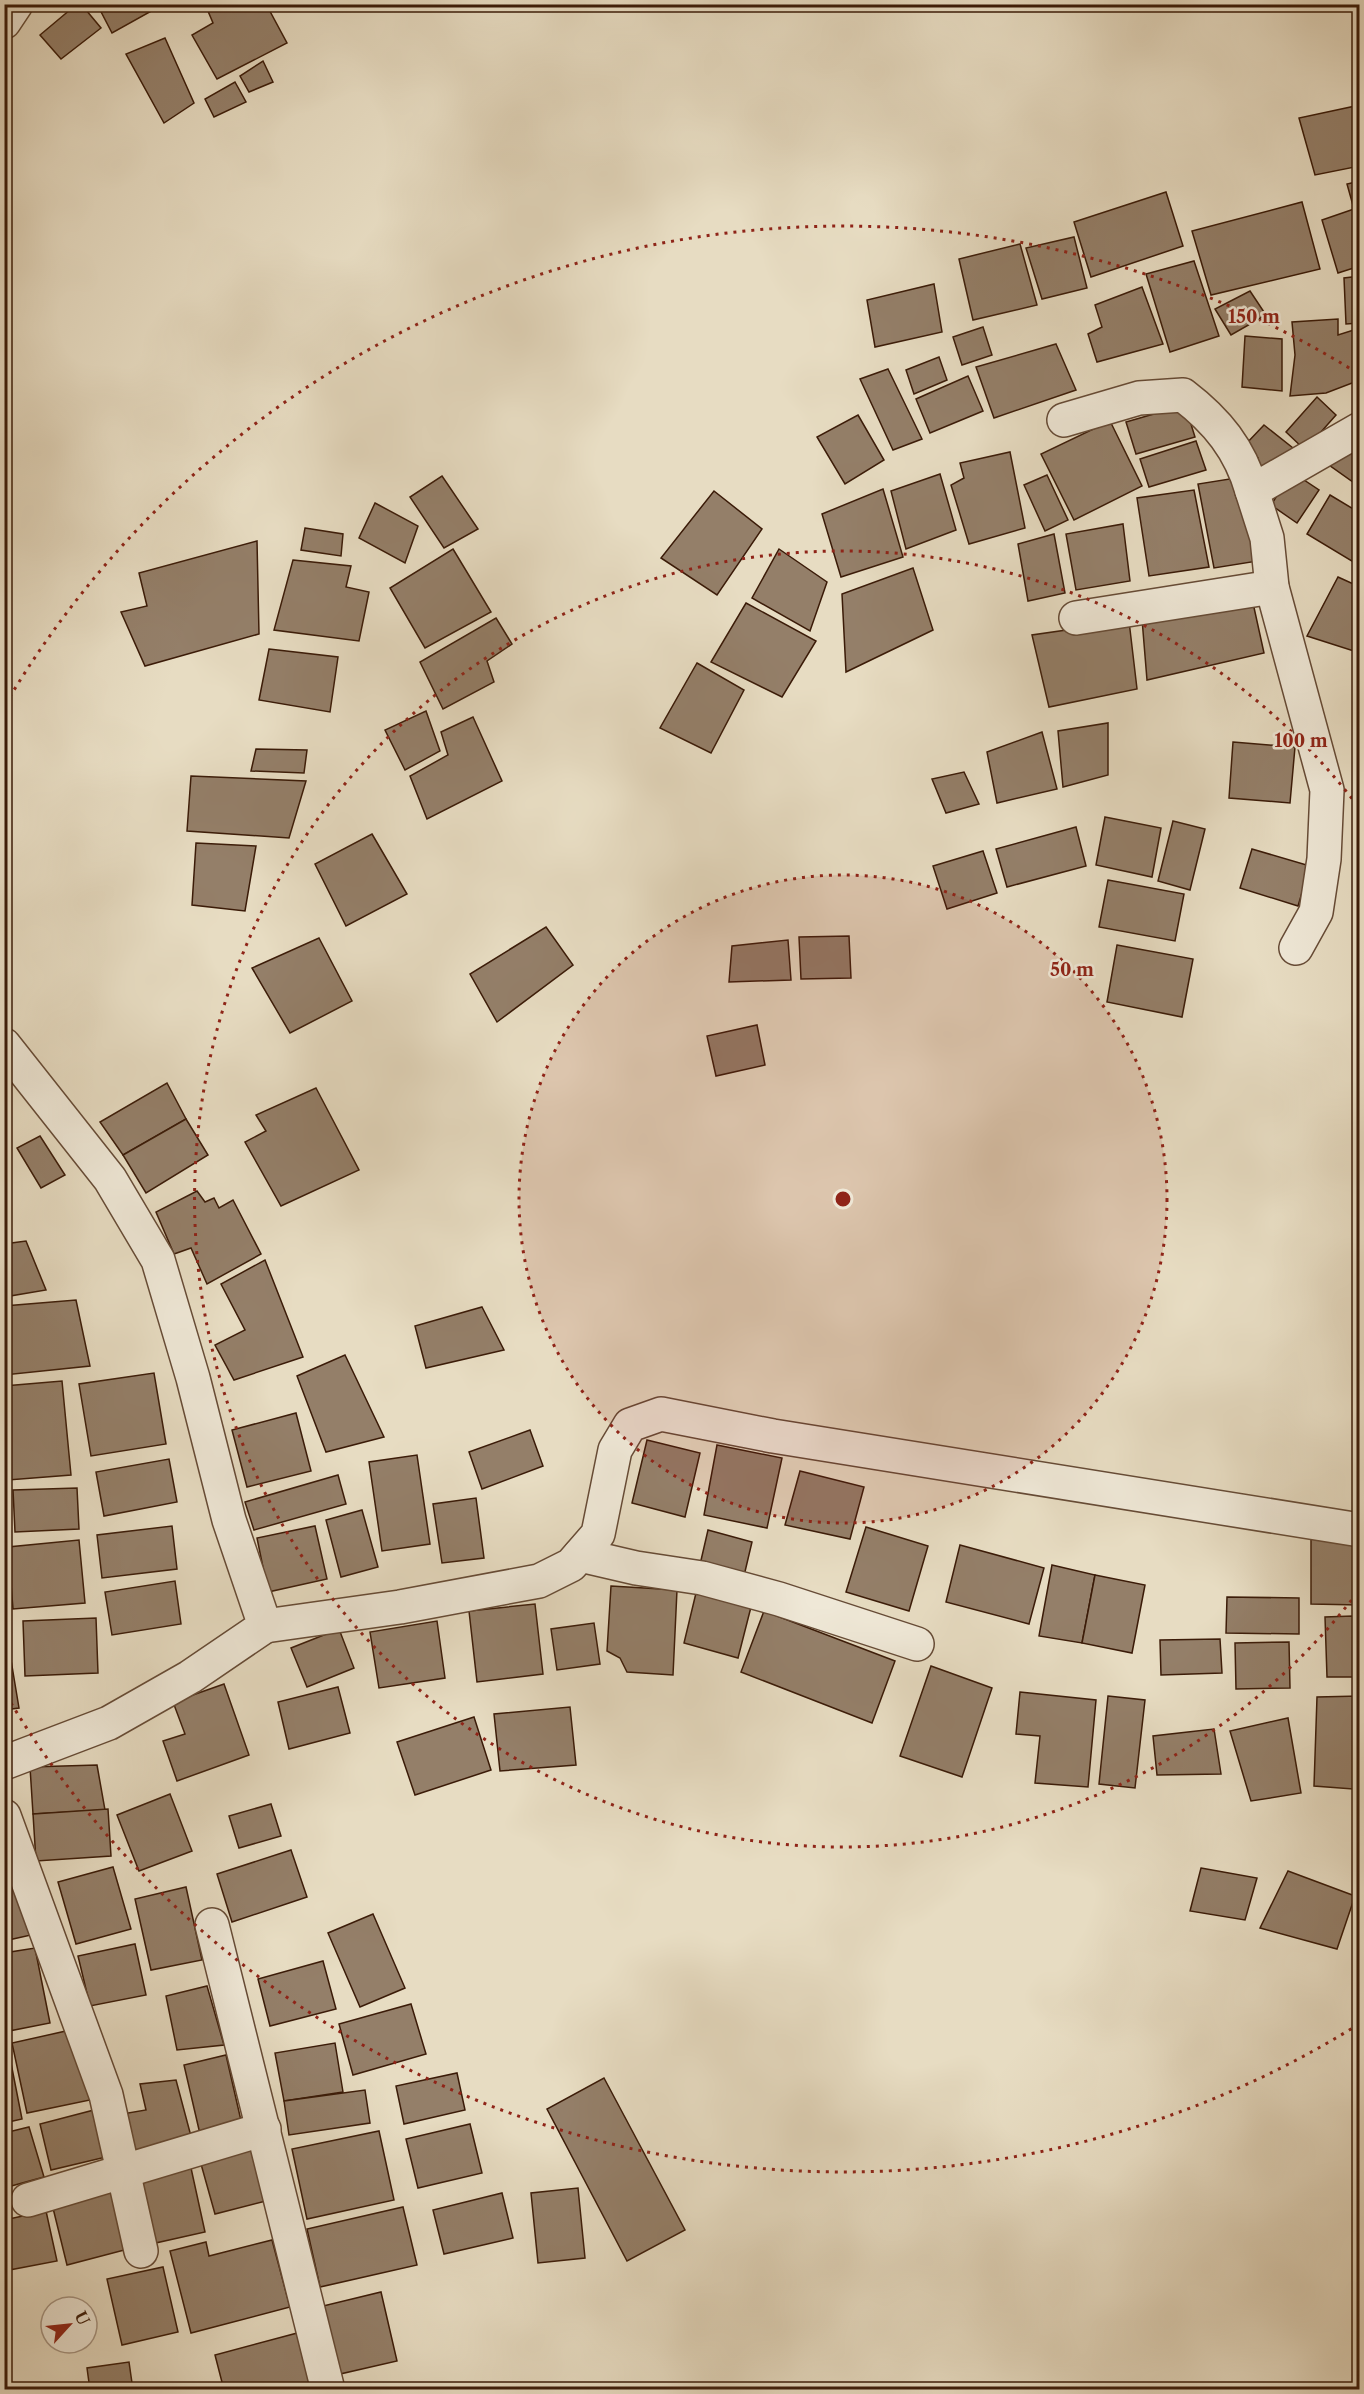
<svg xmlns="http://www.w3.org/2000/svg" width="1364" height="2394" viewBox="0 0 1364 2394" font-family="'Libre Caslon Text',serif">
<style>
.building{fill:#947f69;stroke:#3b1b08;stroke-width:1.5}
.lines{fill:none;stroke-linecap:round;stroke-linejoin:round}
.minor-casing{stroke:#664b36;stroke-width:36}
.minor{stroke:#efe8d7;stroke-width:33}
.ring{fill:none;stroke:#8f2418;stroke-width:3;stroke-dasharray:3 6}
.centre{fill:#8f2418;stroke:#efe8d7;stroke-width:3}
.ring-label{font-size:18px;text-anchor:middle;font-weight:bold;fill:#8f2418;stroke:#efe8d7;stroke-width:5;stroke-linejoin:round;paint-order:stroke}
</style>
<rect width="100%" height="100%" fill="#e7dcc2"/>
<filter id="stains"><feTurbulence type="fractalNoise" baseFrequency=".00333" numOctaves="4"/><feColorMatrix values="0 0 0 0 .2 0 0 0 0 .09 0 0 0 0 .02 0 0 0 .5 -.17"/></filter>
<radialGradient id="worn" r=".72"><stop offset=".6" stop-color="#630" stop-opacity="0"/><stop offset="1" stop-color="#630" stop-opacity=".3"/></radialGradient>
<g class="building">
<path d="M77,4H81L101,28L61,59L40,35Z"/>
<path d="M97,4H164L112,33Z"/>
<path d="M205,4H266L287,43L217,79L192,35L213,23Z"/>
<path d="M165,38L194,103L164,123L126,54Z"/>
<path d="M263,61L273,82L249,92L240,76Z"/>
<path d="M235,82L246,102L214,117L205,99Z"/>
<path d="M1360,105V166L1315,175L1299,118Z"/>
<path d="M1360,181V266L1338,273L1322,220L1354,209L1347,184Z"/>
<path d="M1166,192L1183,246L1091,277L1074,222Z"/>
<path d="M1302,202L1320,269L1211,295L1192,231Z"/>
<path d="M1074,237L1087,288L1042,299L1026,248Z"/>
<path d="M1020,244L1037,305L973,320L959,259Z"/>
<path d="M1194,261L1219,336L1170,352L1146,274Z"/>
<path d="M1360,276V323L1346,324L1344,278Z"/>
<path d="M934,284L942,332L875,347L867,300Z"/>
<path d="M1142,287L1163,344L1097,362L1088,334L1102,327L1095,305Z"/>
<path d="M1250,291L1266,315L1231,335L1215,309Z"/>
<path d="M1338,319V335L1360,328V380L1326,393L1290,396L1295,355L1292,322Z"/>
<path d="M983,327L992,355L962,365L953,337Z"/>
<path d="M1245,336L1282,339V391L1242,387Z"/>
<path d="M1056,344L1076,390L994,418L976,367Z"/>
<path d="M939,357L947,380L914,394L906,370Z"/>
<path d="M888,369L922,439L893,450L860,379Z"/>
<path d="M968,376L983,411L930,433L916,399Z"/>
<path d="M1317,397L1336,415L1305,450L1286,432Z"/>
<path d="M1185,405L1195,437L1136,454L1126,422Z"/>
<path d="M858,415L884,460L845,484L817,437Z"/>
<path d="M1110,421L1142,486L1074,520L1041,454Z"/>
<path d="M1264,425L1293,448L1255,483L1251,465L1258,458L1245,445Z"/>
<path d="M1196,441L1206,470L1149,487L1140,459Z"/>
<path d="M1344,443L1360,456V487L1329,465Z"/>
<path d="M1010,452L1025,528L969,544L951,485L964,478L960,463Z"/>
<path d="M1292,472L1319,490L1297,523L1271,505Z"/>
<path d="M940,474L956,530L906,549L891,491Z"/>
<path d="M1047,475L1068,520L1045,531L1024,485Z"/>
<path d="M442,476L478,529L444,548L410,497Z"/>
<path d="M1242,477L1264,560L1214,568L1198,484Z"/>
<path d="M883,489L903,557L841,577L822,514Z"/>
<path d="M1194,490L1209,567L1149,576L1137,498Z"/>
<path d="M714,491L762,529L717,595L661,558Z"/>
<path d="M1330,495L1360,513V566L1307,534Z"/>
<path d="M375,503L418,526L405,563L359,538Z"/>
<path d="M1123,524L1130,581L1076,590L1066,534Z"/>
<path d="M305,528L343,534L341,556L301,550Z"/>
<path d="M1054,534L1065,593L1028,601L1018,544Z"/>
<path d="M257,541L259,634L145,666L121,612L147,606L139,573Z"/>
<path d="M453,549L491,612L425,648L390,588Z"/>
<path d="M779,549L827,582L810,631L752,598Z"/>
<path d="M293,560L351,566L346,587L369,592L359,641L274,630Z"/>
<path d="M913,568L933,630L846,672L842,594Z"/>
<path d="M1338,577L1360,587V653L1307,636Z"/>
<path d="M746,603L816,641L782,697L711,662Z"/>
<path d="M1253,603L1264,653L1147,680L1142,619Z"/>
<path d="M496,618L512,644L487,661L494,682L443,709L420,662Z"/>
<path d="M1129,621L1137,689L1049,707L1032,635Z"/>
<path d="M269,649L338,657L330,712L259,700Z"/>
<path d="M697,663L744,690L711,753L660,728Z"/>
<path d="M426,711L440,751L405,770L385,730Z"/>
<path d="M473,717L502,781L427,819L410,776L448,755L441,732Z"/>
<path d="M1108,723V775L1063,787L1058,731Z"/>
<path d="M1042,732L1057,789L997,803L987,752Z"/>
<path d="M1233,742L1295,747L1290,803L1229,798Z"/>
<path d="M256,749L307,750L304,773L251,771Z"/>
<path d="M964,772L979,804L946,813L932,779Z"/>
<path d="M191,776L306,781L289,838L187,831Z"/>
<path d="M1105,817L1161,828L1152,877L1096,865Z"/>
<path d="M1173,821L1205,829L1190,890L1158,881Z"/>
<path d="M1076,827L1086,866L1007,887L996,849Z"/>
<path d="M372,834L407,894L346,926L315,864Z"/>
<path d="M196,843L256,846L245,911L192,905Z"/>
<path d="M1252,849L1310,866L1298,906L1240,888Z"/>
<path d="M983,851L997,893L947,909L933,866Z"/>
<path d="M1108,880L1184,894L1175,941L1099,927Z"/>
<path d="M546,927L573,965L497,1022L470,974Z"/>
<path d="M849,936L851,978L801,979L799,937Z"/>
<path d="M319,938L352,1001L290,1033L252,968Z"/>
<path d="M788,940L791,980L729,982L732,946Z"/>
<path d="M1117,945L1193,959L1182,1017L1107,1002Z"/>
<path d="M757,1025L765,1065L716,1076L707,1036Z"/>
<path d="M167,1083L186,1119L123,1155L100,1122Z"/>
<path d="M316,1088L359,1170L281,1206L245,1142L266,1131L256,1115Z"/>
<path d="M186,1119L208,1155L146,1193L123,1155Z"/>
<path d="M40,1136L65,1175L41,1188L17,1148Z"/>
<path d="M4,1161L9,1162L10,1218L4,1217Z"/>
<path d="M197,1191L205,1202L214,1198L219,1208L233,1200L261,1254L207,1284L191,1248L174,1254L156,1212Z"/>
<path d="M26,1241L46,1290L4,1297V1244Z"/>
<path d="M265,1260L303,1357L234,1380L215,1345L245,1330L221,1284Z"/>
<path d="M76,1300L90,1366L4,1375V1306Z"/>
<path d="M482,1307L504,1350L426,1368L415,1326Z"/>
<path d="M345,1355L384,1437L326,1452L297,1376Z"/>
<path d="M154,1373L166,1444L91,1456L79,1384Z"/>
<path d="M62,1381L71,1475L8,1480L4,1440V1386Z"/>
<path d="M296,1413L311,1471L247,1487L232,1430Z"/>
<path d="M530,1430L543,1466L482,1489L469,1452Z"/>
<path d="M647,1440L700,1453L685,1517L632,1503Z"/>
<path d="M717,1445L782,1458L767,1528L704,1515Z"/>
<path d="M417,1455L430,1544L382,1551L369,1462Z"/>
<path d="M169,1459L177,1502L104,1516L96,1472Z"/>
<path d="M800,1471L864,1487L850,1539L785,1525Z"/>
<path d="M338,1475L346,1504L254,1530L245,1502Z"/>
<path d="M77,1488L79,1529L15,1532L13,1490Z"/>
<path d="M476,1498L484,1558L442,1563L433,1504Z"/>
<path d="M362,1510L378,1567L341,1577L326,1520Z"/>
<path d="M172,1526L177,1569L102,1578L97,1535Z"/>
<path d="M315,1526L327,1579L268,1592L257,1538Z"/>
<path d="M866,1527L928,1546L909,1611L846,1592Z"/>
<path d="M708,1530L752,1542L743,1580L699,1569Z"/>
<path d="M1311,1538L1360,1539V1605L1311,1604Z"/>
<path d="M79,1540L85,1603L13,1609L8,1547Z"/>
<path d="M960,1545L1044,1568L1029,1624L946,1602Z"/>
<path d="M1052,1565L1095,1575L1082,1643L1039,1636Z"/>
<path d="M1095,1575L1145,1585L1132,1653L1082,1643Z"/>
<path d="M175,1581L181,1624L112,1635L105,1592Z"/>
<path d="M611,1586L677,1590L673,1675L627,1672L620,1658L607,1651Z"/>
<path d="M696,1593L751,1607L738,1658L684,1643Z"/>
<path d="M1227,1597L1299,1598V1634L1226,1633Z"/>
<path d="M535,1604L543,1674L477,1682L469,1611Z"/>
<path d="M764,1611L895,1661L872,1723L741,1672Z"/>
<path d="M1353,1616L1360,1617V1677H1327L1325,1617Z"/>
<path d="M96,1618L98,1673L25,1676L23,1621Z"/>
<path d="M437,1621L445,1678L379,1688L370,1632Z"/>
<path d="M594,1623L600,1664L557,1670L551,1629Z"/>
<path d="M339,1629L354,1668L307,1687L291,1648Z"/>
<path d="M1220,1639L1222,1673L1161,1675L1160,1640Z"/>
<path d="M1289,1642L1290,1688L1236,1689L1235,1643Z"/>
<path d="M11,1660L19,1708L4,1710V1661Z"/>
<path d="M931,1666L992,1688L962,1777L900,1756Z"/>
<path d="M224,1684L249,1755L177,1781L163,1741L185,1734L173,1702Z"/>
<path d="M338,1687L350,1733L289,1749L278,1702Z"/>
<path d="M1020,1692L1096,1700L1088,1787L1035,1783L1040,1736L1016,1734Z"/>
<path d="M1108,1696L1145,1700L1135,1788L1099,1784Z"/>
<path d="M1360,1696V1741L1353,1789L1314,1786L1317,1697Z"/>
<path d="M570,1707L576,1765L500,1771L494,1714Z"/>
<path d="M474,1717L491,1770L415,1795L397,1742Z"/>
<path d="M1288,1718L1301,1793L1251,1801L1230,1731Z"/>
<path d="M1214,1729L1221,1774L1157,1775L1153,1736Z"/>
<path d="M97,1765L105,1810L33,1814L30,1767Z"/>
<path d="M170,1794L192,1851L139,1871L117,1815Z"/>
<path d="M271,1804L281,1836L239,1848L229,1816Z"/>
<path d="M108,1809L111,1856L36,1861L33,1814Z"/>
<path d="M291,1850L307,1897L232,1922L217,1874Z"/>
<path d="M113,1867L131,1929L76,1944L58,1882Z"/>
<path d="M1201,1868L1257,1878L1245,1920L1190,1911Z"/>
<path d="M1288,1871L1355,1896L1337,1949L1260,1928Z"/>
<path d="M186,1887L202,1960L151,1970L135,1899Z"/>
<path d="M20,1888L31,1935L4,1941V1892Z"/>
<path d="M373,1914L405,1988L360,2007L328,1933Z"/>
<path d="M135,1944L146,1995L90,2006L78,1956Z"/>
<path d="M35,1948L50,2023L4,2032V1953Z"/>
<path d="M323,1961L336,2009L270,2026L258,1979Z"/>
<path d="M207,1986L224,2045L177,2050L166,1996Z"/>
<path d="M411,2004L426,2054L353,2075L339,2024Z"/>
<path d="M75,2029L90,2100L27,2113L12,2043Z"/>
<path d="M335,2043L343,2092L284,2101L275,2053Z"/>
<path d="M226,2055L242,2125L200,2134L184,2065Z"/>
<path d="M10,2058L22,2119L4,2123V2059Z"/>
<path d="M457,2073L465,2110L404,2124L396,2086Z"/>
<path d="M604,2078L685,2230L627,2261L547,2109Z"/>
<path d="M176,2080L192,2140L133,2154L122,2114L146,2110L140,2084Z"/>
<path d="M365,2090L370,2123L289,2135L284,2101Z"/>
<path d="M94,2110L106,2157L51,2170L40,2124Z"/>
<path d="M470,2124L482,2173L418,2188L406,2139Z"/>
<path d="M29,2127L44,2177L4,2188V2133Z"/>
<path d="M379,2131L394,2200L307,2219L292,2149Z"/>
<path d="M252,2150L266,2201L215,2214L201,2164Z"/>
<path d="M191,2168L205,2232L151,2244L136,2181Z"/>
<path d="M116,2188L132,2248L67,2265L52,2204Z"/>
<path d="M578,2188L585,2258L538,2263L531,2193Z"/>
<path d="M502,2193L513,2238L444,2254L433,2210Z"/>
<path d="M403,2207L417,2265L320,2287L307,2229Z"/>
<path d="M46,2211L57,2261L4,2271V2220Z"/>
<path d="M272,2240L290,2307L191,2333L170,2251L206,2242L209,2256Z"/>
<path d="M163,2267L178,2332L122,2345L107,2279Z"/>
<path d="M381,2292L397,2361L340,2374L323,2306Z"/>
<path d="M301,2332L314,2386L300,2390H224L215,2355Z"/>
<path d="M129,2362L133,2390H90L87,2368Z"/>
</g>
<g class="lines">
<g class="minor-casing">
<g id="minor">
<path d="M4,22L16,4"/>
<path d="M1064,420L1139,398L1183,395C1217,421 1240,449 1252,491"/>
<path d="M1076,618L1272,587"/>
<path d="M1296,948L1316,912L1324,859L1327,790L1272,587L1267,538L1252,491L1360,429"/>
<path d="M4,1045L110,1179L158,1260L193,1378L229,1520L265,1626L190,1677L109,1723L4,1763"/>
<path d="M580,1555L636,1568L702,1578L779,1599L917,1644"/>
<path d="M265,1626L400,1607L539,1581L571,1565L598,1534L615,1450L630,1425L661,1414L773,1436L1360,1530"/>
<path d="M4,1816L106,2095L141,2251"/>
<path d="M212,1925L328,2390"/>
<path d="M28,2200L264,2129"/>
</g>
</g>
<use href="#minor" class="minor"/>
</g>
<circle cx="843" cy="1199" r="324" fill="#8f2418" fill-opacity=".12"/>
<g class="ring">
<circle cx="843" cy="1199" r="324"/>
<path d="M1357 1593A648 648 0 1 1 1357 805"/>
<path d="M1359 2024A973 973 0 0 1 5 1693M5 705A973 973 0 0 1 1359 374"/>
</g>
<circle cx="843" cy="1199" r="9" class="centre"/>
<g class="ring-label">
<text x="1254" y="323">150 m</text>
<text x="1301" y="747">100 m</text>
<text x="1072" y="976">50 m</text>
</g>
<rect width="1364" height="2394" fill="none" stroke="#e7dcc2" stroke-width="24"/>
<rect x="6" y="6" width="1352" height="2382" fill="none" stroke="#3b1b08" stroke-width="3"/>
<rect x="12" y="12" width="1340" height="2370" fill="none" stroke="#3b1b08" stroke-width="1.5"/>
<g transform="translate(69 2325) rotate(63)"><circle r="28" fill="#efe8d7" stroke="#a79684" stroke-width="1.5"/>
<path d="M0-4.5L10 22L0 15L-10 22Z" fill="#8f2418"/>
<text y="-9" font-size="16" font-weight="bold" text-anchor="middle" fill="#3b1b08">U</text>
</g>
<rect width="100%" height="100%" filter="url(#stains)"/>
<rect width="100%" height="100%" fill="url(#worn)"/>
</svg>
